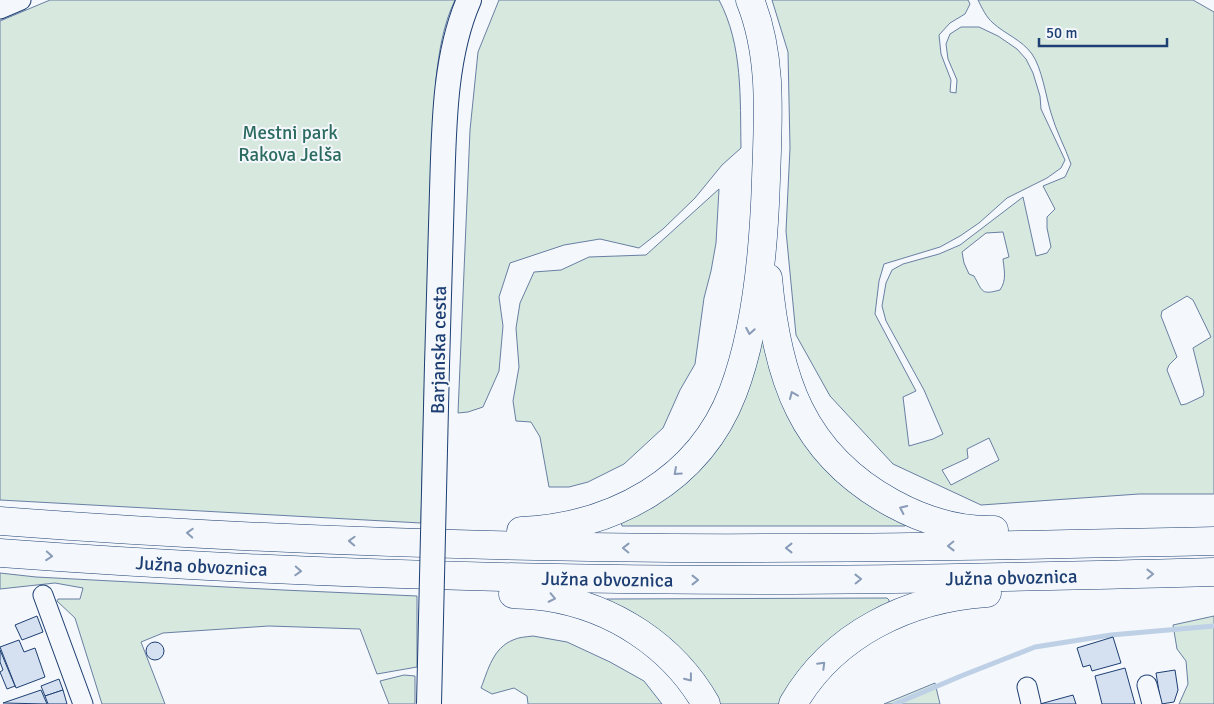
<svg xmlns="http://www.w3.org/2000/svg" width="1214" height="704" viewBox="0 0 1214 704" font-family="Signika,sans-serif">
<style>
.green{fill:#d7e8df;stroke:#687fa3;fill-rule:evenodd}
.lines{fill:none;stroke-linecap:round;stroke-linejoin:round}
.stream{stroke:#bed0e5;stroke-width:5}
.building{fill:#d5e0f0;stroke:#1d3f73}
.minor-casing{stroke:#1d3f73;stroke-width:21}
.major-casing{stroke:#1d3f73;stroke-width:26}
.highway-casing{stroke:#1d3f73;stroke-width:29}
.minor{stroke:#f4f7fb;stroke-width:19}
.major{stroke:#f4f7fb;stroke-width:24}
.highway{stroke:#f4f7fb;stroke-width:28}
.major-bridge-casing{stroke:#1d3f73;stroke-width:26;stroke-linecap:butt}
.major-bridge{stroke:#f4f7fb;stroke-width:24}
.oneway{stroke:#889bb7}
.labels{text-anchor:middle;stroke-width:4;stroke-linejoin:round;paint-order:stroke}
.park-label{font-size:19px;fill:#2c6c60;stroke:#f4f7fb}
.street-label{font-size:19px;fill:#1d3f73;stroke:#f4f7fb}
</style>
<rect width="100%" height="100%" fill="#f4f7fb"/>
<g class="green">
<path d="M50,0H455C443,25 439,52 436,79L425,365L421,523L0,500V21Z"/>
<path d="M499,0H719C743,45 740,99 741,148L722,165L695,198L663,229L639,248L600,239L564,245L510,263L499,297L503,326L499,371L483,407L468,412L458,413L470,130L478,52Z"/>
<path d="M772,0H968L970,4L965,14L950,23L939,35L941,54L951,80L950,92L956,93L957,80L948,59L946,44L950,34L961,27H979L998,36L1017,49L1026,59L1033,73L1040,96L1041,109L1065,160L1061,168L1047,178L1007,198L979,223L960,236L940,247L884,264L879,281L875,314L916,391L903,397L909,446L933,439L943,434L924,390L886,321L882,306L886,283L892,270L903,264L939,254L960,245L1023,197L1036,256L1047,253L1051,247L1047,228V217L1055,209L1043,186L1065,177L1071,164C1065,147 1056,131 1051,113C1046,97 1042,68 1032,54C1022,40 1005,34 993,23C986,17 982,8 978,0H1193L1214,12V494H1139L981,505L893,464L830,396L796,335L786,231L790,148L788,52ZM1003,232L1009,257L1003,259C1004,270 1007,280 1000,290C981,295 983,292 974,276L969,274L964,263L962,252L986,233ZM1187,296L1193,300L1211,337L1193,348L1204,392L1203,396L1186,404L1181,405L1167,370L1169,365L1177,357L1161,316L1162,311ZM989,438L999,460L951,485L942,470L968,458L967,449Z"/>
<path d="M719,189L716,243L711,271L704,298L695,364L680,390L663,428L624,464L588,482L569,487H549L540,437L531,422L516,421L513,401L519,367L516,328L520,303L534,272L561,270L589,257L646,255Z"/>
<path d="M762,313L805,443L816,459L828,472L907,524L905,526H622L621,522L664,498Z"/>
<path d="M0,573L36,577L283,590L417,596V667L377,674L360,629L269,626L163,633L141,642L165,704H102L75,618L57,601L58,599H80L83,588L55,583L0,589Z"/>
<path d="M887,598L889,600V603L780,704H719L604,601L607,599Z"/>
<path d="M1214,616V704H1179L1188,684L1186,661L1177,649L1173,625Z"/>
<path d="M533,636L567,642L610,662L644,681L662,704H528L527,696L514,688L492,694L481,688C488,670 493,648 513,640C519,637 526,637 533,636Z"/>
<path d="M404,675L415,676V704H389L380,681Z"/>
<path d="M935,683L940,704H884Z"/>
</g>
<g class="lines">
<path class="stream" d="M895,704L961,676L1035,647L1111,635L1214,626"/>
</g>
<g class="building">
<path d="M37,616L43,632L22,640L15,625Z"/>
<path d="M1113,637L1121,663L1092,671L1090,665L1083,667L1077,648Z"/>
<path d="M19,640L24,652L35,648L45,677L16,688L0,647Z"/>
<circle cx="155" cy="651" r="9"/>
<path d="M0,650L15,686L7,689L0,672L3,670L0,662Z"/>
<path d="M1125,668L1135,704H1102L1095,676Z"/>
<path d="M1175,670L1178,690L1174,702L1161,704L1156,673Z"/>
<path d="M59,679L63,690L45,696L41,686Z"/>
<path d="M41,690L47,704L3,703Z"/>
<path d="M63,690L67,704H48L45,696Z"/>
<path d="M1073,695L1076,704H1040Z"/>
</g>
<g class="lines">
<g class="minor-casing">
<g id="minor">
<path d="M0,9L21,0"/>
<path d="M43,595L83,704"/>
<path d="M1147,685L1152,704"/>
<path d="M1027,687L1031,704"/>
</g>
</g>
<g class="major-casing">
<path id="major" d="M437,365C439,307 440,249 442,191C444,129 444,57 469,0"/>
</g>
<g class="highway-casing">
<g id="highway">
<path d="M768,278C777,377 801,453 892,503C923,520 959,531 994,530"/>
<path d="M0,521C223,538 447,546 671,548C852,549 1033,545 1214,541"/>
<path d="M521,531C613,527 699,481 733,392C757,329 764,246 766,179C768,119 773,57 750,0"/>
<path id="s1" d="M0,553C256,572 512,580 768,580C917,580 1066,576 1214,572"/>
<path d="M513,594C524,595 536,595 547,597C613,607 673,646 706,704"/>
<path d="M793,704C833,634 909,598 987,593"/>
</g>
</g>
<use href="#minor" class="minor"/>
<use href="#major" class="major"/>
<use href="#highway" class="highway"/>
<g class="major-bridge-casing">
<path id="major-bridge" d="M429,704L437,365"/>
</g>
<use href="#major-bridge" class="major-bridge"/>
</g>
<defs><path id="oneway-chevron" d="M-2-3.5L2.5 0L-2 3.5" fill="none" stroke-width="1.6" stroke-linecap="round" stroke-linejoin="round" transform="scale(1.25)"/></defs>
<g class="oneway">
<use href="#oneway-chevron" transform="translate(750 331) rotate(100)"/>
<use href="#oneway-chevron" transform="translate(793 395) rotate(-113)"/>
<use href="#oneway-chevron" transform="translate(677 472) rotate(138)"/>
<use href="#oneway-chevron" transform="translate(903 509) rotate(-155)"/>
<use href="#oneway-chevron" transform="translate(190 533) rotate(-177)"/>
<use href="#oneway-chevron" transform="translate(352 541) rotate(-178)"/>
<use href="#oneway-chevron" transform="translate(951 546) rotate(179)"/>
<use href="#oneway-chevron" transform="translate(626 548) rotate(-179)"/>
<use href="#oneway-chevron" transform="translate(789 548) rotate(180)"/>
<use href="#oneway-chevron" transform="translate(49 556) rotate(4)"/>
<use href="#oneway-chevron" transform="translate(298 571) rotate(3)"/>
<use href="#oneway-chevron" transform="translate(1150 574) rotate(-1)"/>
<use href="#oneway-chevron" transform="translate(858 579) rotate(-1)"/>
<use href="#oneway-chevron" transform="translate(695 580)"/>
<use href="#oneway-chevron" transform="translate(552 598) rotate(12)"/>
<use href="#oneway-chevron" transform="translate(822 665) rotate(-45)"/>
<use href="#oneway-chevron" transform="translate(689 678) rotate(52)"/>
</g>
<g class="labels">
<g class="park-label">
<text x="290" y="139">Mestni park<tspan x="290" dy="22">Rakova Jelša</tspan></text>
</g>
<g class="street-label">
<text transform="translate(438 350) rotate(-89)" y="7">Barjanska cesta</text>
<text dy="7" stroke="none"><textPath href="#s1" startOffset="202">Južna obvoznica</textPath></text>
<text dy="7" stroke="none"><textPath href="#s1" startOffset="1012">Južna obvoznica</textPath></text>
<text dy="7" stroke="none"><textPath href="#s1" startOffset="608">Južna obvoznica</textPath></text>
</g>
</g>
<path d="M1039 38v8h128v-8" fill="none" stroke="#1d3f73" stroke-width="2.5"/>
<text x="1046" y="38" font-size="15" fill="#1d3f73" stroke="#f4f7fb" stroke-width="4" paint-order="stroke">50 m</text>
</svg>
